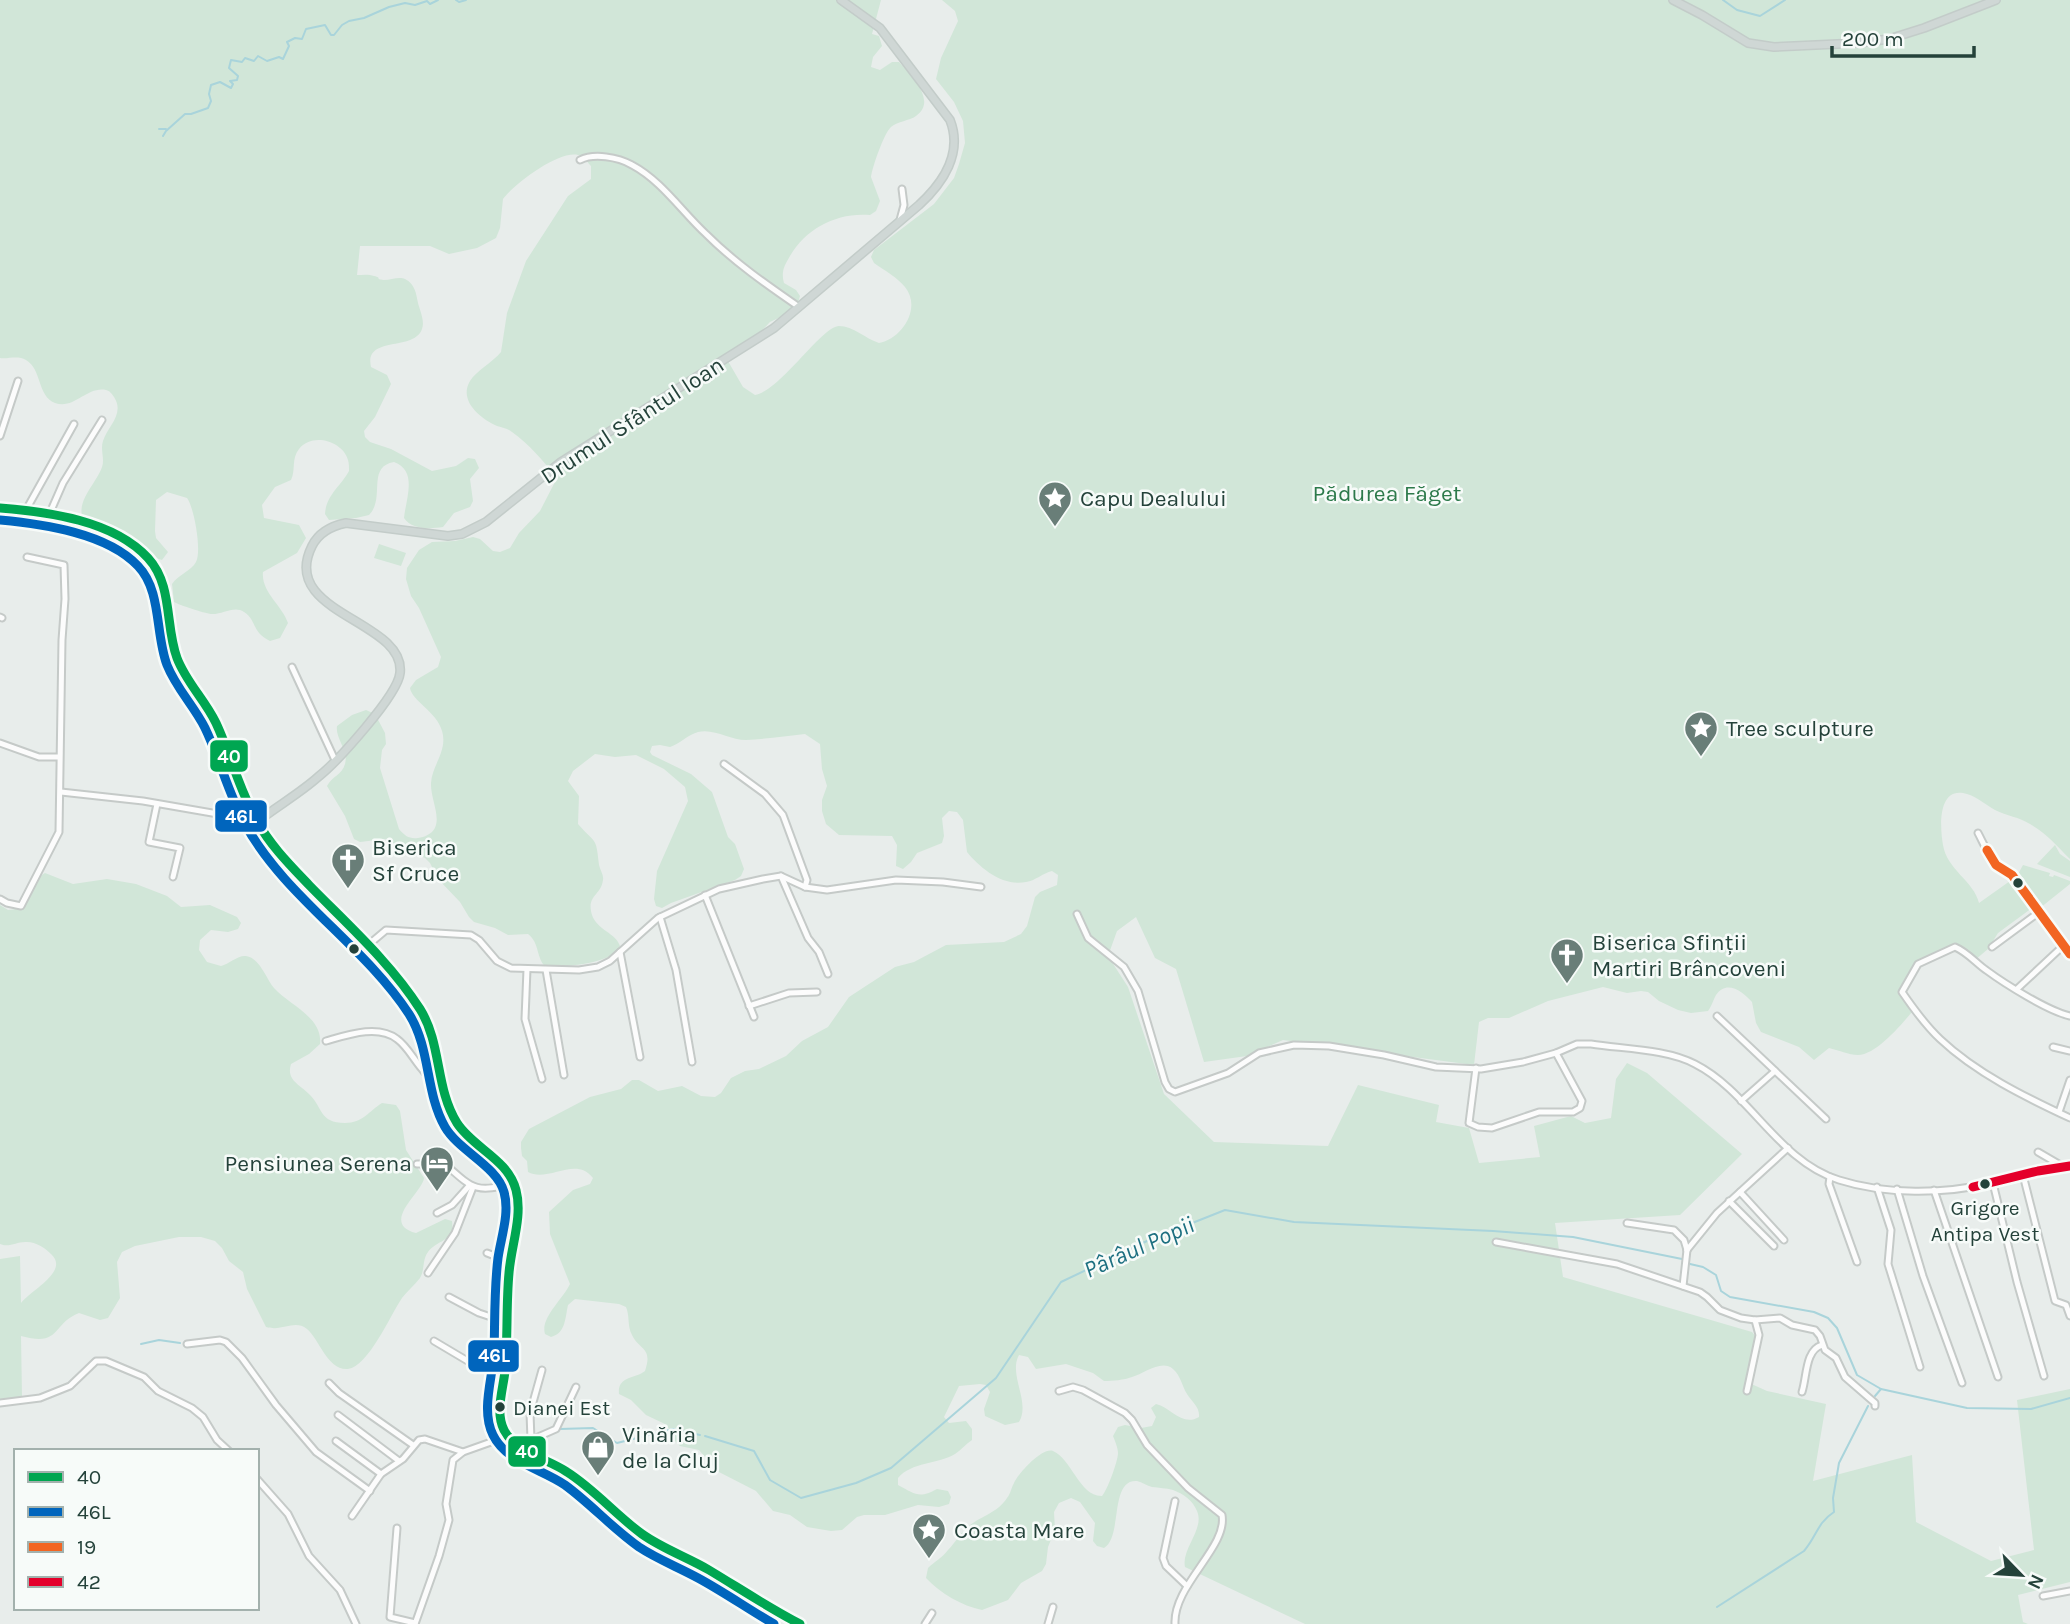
<svg xmlns="http://www.w3.org/2000/svg" width="2070" height="1624" viewBox="0 0 2070 1624" font-family="Karla,sans-serif">
<style>
.green{fill:#d1e6d8}
.lines{fill:none;stroke-linecap:round;stroke-linejoin:round}
.stream{stroke:#a9d4db;stroke-width:2}
.minor-casing{stroke:#c5cac8;stroke-width:9}
.major-casing{stroke:#c3ccc9;stroke-width:10}
.minor{stroke:#fcfcfc;stroke-width:5}
.major{stroke:#cfd7d5;stroke-width:7}
.bus-1-casing{stroke:#f7fbf9;stroke-width:14}
.bus-2-casing{stroke:#f7fbf9;stroke-width:14}
.bus-3-casing{stroke:#f7fbf9;stroke-width:14}
.bus-4-casing{stroke:#f7fbf9;stroke-width:14}
.bus-1{stroke:#00a651;stroke-width:9}
.bus-2{stroke:#0065bd;stroke-width:9}
.bus-3{stroke:#f26522;stroke-width:9}
.bus-4{stroke:#e4002b;stroke-width:9}
.bus-dot{fill:#24423a;stroke:#f7fbf9;stroke-width:2.5}
.labels{text-anchor:middle;stroke-width:5;stroke-linejoin:round;paint-order:stroke}
.bus-label{font-size:21px;fill:#24423a;stroke:#f7fbf9}
.street-label{font-size:23px;fill:#24423a;stroke:#f7fbf9}
.park-label{font-size:23px;fill:#2d7a4b;stroke:#f7fbf9}
.poi-label{font-size:23px;fill:#24423a;stroke:#f7fbf9;text-anchor:start}
.water-label{font-size:24px;font-style:italic;fill:#1c6f80;stroke:#f7fbf9}
.line-badge{stroke:#f7fbf9;stroke-width:2.5}
.badge-label{font-size:19px;text-anchor:middle;font-weight:bold;fill:#fff}
</style>
<rect width="100%" height="100%" fill="#e8edeb"/>
<g class="green">
<path d="M0,0H881L872,34L879,36L882,46L873,57L871,67L880,70L892,62H899C910,74 938,101 916,116C909,121 898,121 891,127C884,133 872,168 871,177L880,201L876,211L870,215C838,212 806,228 790,256C784,266 781,272 784,283L796,290L800,296L797,306L789,313L770,322L753,340L725,356L743,387L755,395C781,390 821,327 839,326C853,326 866,339 879,343C902,339 922,308 905,287C898,278 884,270 874,263L871,257L874,250L934,204L954,178L959,164L965,143L963,121L954,102L936,79L941,58L958,21L955,11L942,0H2070V859C2057,846 2046,833 2030,824C2019,817 2007,816 1995,810C1986,805 1977,797 1967,794C1937,785 1940,828 1943,845C1947,870 1974,881 1979,903L2010,881L2032,908L1998,933L1988,949L1975,960L1956,946H1949L1919,960L1899,993L1912,1012C1901,1025 1876,1055 1858,1055C1849,1055 1838,1050 1829,1048L1814,1060L1799,1047L1761,1032L1756,1023L1752,1002C1743,992 1727,979 1716,995C1713,1000 1712,1006 1708,1011L1691,1013L1678,1010L1659,1001L1648,992L1641,991L1627,993L1603,987L1548,1001L1509,1018H1488L1479,1022L1474,1065L1283,1040L1247,1056L1204,1062L1176,969L1155,958L1136,917L1117,931L1108,956L1128,987L1164,1094L1214,1142L1328,1146L1358,1085L1439,1105L1436,1122L1469,1128L1479,1163L1540,1157L1534,1126L1571,1116L1585,1123L1611,1118L1616,1079L1627,1063L1647,1073L1742,1154L1680,1215L1555,1223L1563,1277L1752,1332L1756,1337L1747,1382L1767,1391L1826,1404L1813,1481L1912,1455L1916,1522L1991,1561L2034,1550L2017,1400L2070,1389V1582L2018,1595L2023,1622L2028,1624H1305L1185,1567C1181,1549 1205,1529 1197,1511C1193,1501 1184,1494 1173,1490C1166,1488 1159,1488 1152,1487C1147,1486 1142,1482 1137,1481C1109,1479 1123,1537 1104,1548L1097,1546L1093,1541L1095,1523L1080,1502L1071,1498L1059,1503L1054,1512L1055,1530L1048,1547L1046,1564L1042,1571L1021,1583L1008,1600L982,1610C962,1606 940,1593 926,1578L928,1568C934,1562 943,1557 948,1550C956,1542 960,1533 969,1526C983,1515 997,1513 1007,1498C1011,1493 1011,1488 1014,1483C1018,1474 1042,1447 1053,1451C1071,1458 1080,1497 1102,1496C1107,1491 1118,1461 1118,1453C1118,1448 1115,1441 1113,1436L1118,1427L1125,1425L1141,1428L1152,1426L1156,1417L1151,1408L1156,1404C1172,1408 1182,1427 1199,1417C1200,1407 1192,1402 1187,1394C1182,1386 1181,1376 1173,1369C1161,1359 1144,1374 1132,1377C1124,1380 1113,1381 1104,1381L1093,1373L1066,1364L1036,1369L1028,1357L1019,1355C1008,1375 1031,1402 1019,1422L1005,1425L985,1416L984,1409L990,1392L986,1385L980,1384L959,1386L944,1417L949,1423L966,1421L972,1429V1440C966,1444 961,1450 955,1454C939,1464 911,1462 898,1478V1485C915,1494 919,1499 937,1489L948,1491L951,1497L949,1504L939,1507L918,1505L885,1515H864L857,1517L842,1530L831,1531L807,1527L790,1515L773,1511L756,1491L717,1471L699,1450L680,1446L675,1441L667,1425L646,1415L631,1400L619,1394C617,1376 635,1379 645,1371C653,1347 640,1351 632,1335C627,1326 630,1316 626,1307L619,1304L575,1299L568,1305C565,1318 566,1333 551,1337L545,1334C540,1318 563,1299 570,1284L550,1234L549,1212L573,1190L590,1184L593,1178C576,1155 548,1183 528,1172L527,1161L522,1156L521,1148V1142L529,1129L590,1097L621,1089L632,1080H639L658,1091L682,1086L701,1096L715,1097L721,1093L731,1078L745,1071L759,1069L786,1056L802,1041L828,1027L849,997L895,967L914,962L946,945L1004,942L1021,934L1027,926L1035,897L1040,892L1057,885L1058,875L1052,871C1043,873 1035,881 1026,882C1003,887 980,868 967,852L963,820L957,812L949,811L942,818L944,836L942,843L917,853L911,862L903,869L896,866L897,845L892,836L839,835L826,824L822,811V800L827,786L822,769L820,744L805,734C786,736 766,739 746,740C730,740 714,728 698,732C687,735 680,744 670,747L660,745L652,746L650,752L652,755L691,774L712,792L728,837L735,844L744,869L741,876L735,880L671,903L662,908L656,906L654,899L657,871L688,801L685,787L664,769L636,755L615,757L595,754L573,771L568,781L579,796L578,824C596,845 596,835 599,865C600,870 604,875 603,880C601,896 586,895 592,915C597,930 616,933 620,946C613,964 565,967 546,967C536,959 540,943 528,934L508,935L495,928L474,922L469,917L460,902L438,879L430,863L425,858L385,839L360,842L354,839L345,816L327,786C332,776 342,775 345,764C349,750 335,739 337,726L352,715L366,710L375,714L385,733L386,744L382,750L380,768L399,829C405,836 409,839 418,838C451,832 430,803 431,783C432,765 448,751 442,731C437,712 412,701 410,688L416,680L438,667L441,657L419,608L411,596L406,579L407,568L419,550L432,542L455,541L473,537L480,539L493,551L500,552L510,548L519,533L540,511L557,478C544,462 529,444 512,432C507,428 503,428 497,426C481,419 458,401 470,381C476,371 493,362 501,352L507,313L526,261L568,196L591,179V166C587,162 584,156 578,155C559,150 514,184 503,199L500,228L496,238L477,248L449,254L430,246H360L357,275C362,275 369,274 374,276C383,278 374,279 384,280C391,280 399,276 405,279C415,284 416,293 418,303C420,311 425,321 422,329C414,352 364,335 371,367L387,375L391,384L375,417L364,431L365,437L370,442L391,449L432,471L456,466L468,458L475,459L479,468L470,479L473,501L470,507L454,513L443,527C430,529 412,530 404,518C406,498 418,471 394,462C366,467 386,498 369,515L356,518L329,520L325,514C326,495 341,486 349,471C349,467 349,463 348,460C343,441 312,432 299,449C291,459 296,470 291,480L275,487L262,505L264,518L299,525L306,538L297,553L263,572C261,592 282,605 288,623L280,638L270,641C251,632 257,620 244,612C234,605 222,615 211,614C204,613 179,605 174,602L172,584C178,575 191,571 196,562C202,551 194,507 187,498L167,492L156,500L155,531L156,538L168,552L162,560L156,558L125,531L82,516C78,499 97,482 102,467C105,459 100,450 103,441C108,426 125,414 114,397C111,393 110,391 106,390C87,386 74,410 55,403C37,396 42,369 26,360C18,355 9,359 0,358Z"/>
<path d="M379,544L406,553L401,566L374,558Z"/>
<path d="M2055,845L2060,854L2070,861V877L2037,864Z"/>
<path d="M2023,865L2050,873L2049,876L2053,877L2054,875L2070,881V884L2040,908L2017,876Z"/>
<path d="M45,873L73,884L107,879L136,884L167,896L181,907L210,905L237,917L241,923L238,929L228,932L211,930L200,940L199,950L207,962L221,966C229,964 238,955 246,956C260,958 266,979 274,988C289,1005 323,1017 320,1044L309,1054L291,1064C286,1080 299,1084 309,1094C323,1107 319,1123 345,1123C363,1123 369,1111 382,1103L396,1105L400,1111L406,1150L424,1178C423,1192 379,1223 416,1233L445,1219L452,1221C455,1242 438,1239 428,1252C422,1260 425,1270 420,1278C415,1285 407,1291 402,1298C391,1314 368,1367 348,1369C328,1371 319,1339 307,1329C294,1319 283,1332 266,1327L247,1289L243,1272L229,1261L222,1248L215,1241L201,1237H179L135,1246L122,1252L117,1262L120,1298L108,1318L100,1320L79,1313C51,1324 62,1347 21,1336L22,1397L0,1402V1259L20,1256L21,1303C31,1290 70,1271 51,1254C45,1248 36,1242 27,1242C17,1241 10,1248 0,1244V905L8,910C38,909 27,883 45,873Z"/>
</g>
<g class="lines">
<g class="stream">
<path d="M456,0L459,2L466,0"/>
<path d="M1723,0L1737,10L1760,16L1785,0"/>
<path d="M159,129H166"/>
<path d="M163,136L166,131L185,114H191L208,108L211,101L209,94L211,85L220,82L231,88L233,84L230,81L237,80L238,76L229,68L231,60L242,62L245,58L254,61L258,56L267,61L279,57L283,59L289,46L287,42L295,38L302,39L306,29L325,25L331,35H334L342,25L349,21L364,18L389,7L405,3L415,5L427,1L430,4L438,0"/>
<path d="M1690,1264L1703,1267L1716,1275L1721,1291L1730,1297L1814,1312L1828,1318L1837,1328L1857,1375L1881,1389L1967,1408L2031,1409L2070,1398"/>
<path d="M141,1344L159,1340L180,1343"/>
<path d="M1875,1396L1881,1389"/>
<path d="M560,1429L593,1428L617,1443L673,1429L700,1435"/>
<path d="M705,1436L754,1451L770,1480L801,1498L856,1483L891,1468L996,1378L1061,1282L1147,1241L1225,1210L1294,1222L1493,1231L1573,1237L1682,1259"/>
<path d="M1717,1607L1804,1551C1817,1536 1817,1523 1834,1512L1833,1498L1839,1463L1868,1406"/>
</g>
<g class="minor-casing">
<g id="minor">
<path d="M580,160C594,153 618,157 632,165C662,181 682,212 706,234C734,262 767,285 799,307"/>
<path d="M900,220L904,205L902,189"/>
<path d="M0,436L18,381"/>
<path d="M26,510L74,424"/>
<path d="M49,515L63,483L102,420"/>
<path d="M0,617L2,618"/>
<path d="M292,667L335,760"/>
<path d="M0,743L39,757H59"/>
<path d="M724,764L765,794L783,815L807,880L805,887"/>
<path d="M61,792L143,801L218,814L254,816"/>
<path d="M157,804L149,842L180,848L173,877"/>
<path d="M1978,833C1987,850 1993,868 2012,875L2070,954"/>
<path d="M781,876L808,938L819,952L828,974"/>
<path d="M705,895L754,1017"/>
<path d="M0,899L7,903L21,906L59,832L62,640L65,599L64,565L27,557"/>
<path d="M1077,914L1088,938L1124,967L1138,991L1165,1082L1169,1089L1175,1092L1228,1073L1259,1053L1294,1045L1329,1046L1384,1055L1436,1067L1481,1069L1523,1062L1556,1053L1577,1044H1591C1623,1049 1667,1049 1695,1064C1750,1092 1778,1161 1839,1180C1886,1195 1944,1194 1992,1183C2018,1178 2043,1167 2070,1166"/>
<path d="M660,917L676,970L692,1062"/>
<path d="M367,946L386,930L471,935L479,940L497,961L511,968L579,970L598,967L610,961L658,918L719,889L763,879L781,876L805,887L827,890L896,880L943,882L981,887"/>
<path d="M1992,947L2038,913"/>
<path d="M620,952L640,1057"/>
<path d="M527,969L525,1019L542,1079"/>
<path d="M546,970L564,1075"/>
<path d="M2017,989L2063,946"/>
<path d="M749,1006L789,993L817,992"/>
<path d="M1717,1016L1826,1119"/>
<path d="M2070,1016C2048,1011 2005,984 1986,970C1976,963 1967,952 1955,947L1918,964L1902,992C1913,1008 1925,1025 1940,1039C1976,1073 2025,1097 2070,1118"/>
<path d="M326,1041C347,1035 378,1024 397,1039C407,1046 414,1060 422,1069C428,1077 434,1084 444,1085"/>
<path d="M2053,1047L2070,1051"/>
<path d="M1476,1068L1469,1123L1478,1127L1492,1128L1539,1112H1573L1580,1108L1582,1101L1556,1053"/>
<path d="M1741,1101L1775,1071"/>
<path d="M2059,1112L2070,1080"/>
<path d="M2038,1152L2062,1166"/>
<path d="M417,1164H445C474,1190 476,1193 514,1183"/>
<path d="M2023,1175L2055,1301L2066,1305L2070,1316"/>
<path d="M1830,1177L1829,1184L1857,1262"/>
<path d="M1993,1183L2017,1282L2044,1376"/>
<path d="M1877,1187L1891,1230L1888,1264L1920,1367"/>
<path d="M1897,1189L1923,1276L1962,1383"/>
<path d="M1934,1190L1998,1377"/>
<path d="M1740,1192L1784,1240"/>
<path d="M1729,1201L1774,1246"/>
<path d="M437,1213L452,1205L469,1186"/>
<path d="M1627,1223L1674,1230L1684,1240L1687,1250"/>
<path d="M1496,1242L1617,1264L1700,1292L1707,1297L1720,1310L1741,1318L1755,1320L1780,1318L1792,1325L1815,1330L1820,1336L1825,1350L1836,1358L1845,1377L1875,1403V1406"/>
<path d="M1687,1250L1717,1213L1788,1148"/>
<path d="M487,1253L510,1262"/>
<path d="M428,1273L455,1233L473,1187"/>
<path d="M1683,1286L1687,1250"/>
<path d="M449,1297L479,1313L506,1322"/>
<path d="M434,1341L471,1363L505,1374"/>
<path d="M187,1344L220,1340L226,1342L242,1358L276,1405L316,1452L370,1491"/>
<path d="M329,1383L339,1393L413,1445"/>
<path d="M1059,1391L1073,1387L1083,1390L1125,1413L1132,1420L1147,1445L1188,1488L1222,1515C1228,1547 1173,1585 1175,1624"/>
<path d="M1747,1391L1759,1335L1755,1320"/>
<path d="M1802,1392C1807,1377 1805,1350 1822,1345"/>
<path d="M0,1403L40,1398L70,1386L96,1361H106L144,1377L158,1391L192,1408L203,1417L217,1440L229,1451"/>
<path d="M338,1415L399,1461"/>
<path d="M531,1440L556,1429L576,1387"/>
<path d="M336,1441L381,1474"/>
<path d="M527,1449L531,1440L530,1413L542,1370"/>
<path d="M257,1479L288,1514L309,1556L340,1590L356,1624"/>
<path d="M1175,1501L1163,1558L1166,1566L1187,1586"/>
<path d="M352,1516L381,1474L403,1459L419,1440L425,1439L463,1452"/>
<path d="M397,1528L390,1617L415,1623"/>
<path d="M2043,1596L2070,1591"/>
<path d="M415,1624L439,1556L449,1520L446,1504L453,1460L463,1452L508,1436"/>
<path d="M925,1624L932,1613"/>
<path d="M1048,1624L1053,1607"/>
</g>
</g>
<g class="major-casing">
<g id="major">
<path d="M1673,0L1702,15L1748,43L1774,47L1859,43L1889,39L1924,28L1996,0"/>
<path d="M0,508C46,511 115,524 148,558C173,586 164,625 177,658C186,682 205,700 216,723C231,755 239,790 257,821C271,847 293,868 314,890C351,928 391,965 420,1009C444,1043 435,1089 457,1123C473,1148 509,1161 516,1189C522,1213 512,1240 510,1264C506,1300 508,1335 505,1370C503,1389 496,1411 504,1430C513,1449 549,1460 566,1471C594,1489 616,1515 642,1534C662,1549 687,1557 709,1570C739,1588 768,1608 800,1624"/>
<path d="M257,822C277,806 299,794 318,777C337,762 398,695 400,673C406,620 278,614 312,546C319,532 331,526 346,523L448,536L462,534L486,522L561,462L774,328L919,205C943,183 963,153 950,120L880,28L841,0"/>
</g>
</g>
<use href="#minor" class="minor"/>
<use href="#major" class="major"/>
<g class="bus-1-casing">
<path id="bus-1" d="M0,508C48,512 113,520 148,558C173,585 165,626 177,658C186,682 205,700 216,723C231,755 239,790 257,821C270,845 290,865 309,885C347,924 390,962 420,1009C442,1044 435,1088 457,1123C473,1148 508,1159 516,1190C523,1216 511,1246 509,1273C506,1305 508,1338 505,1371C503,1390 495,1412 504,1430C515,1452 548,1459 567,1472C594,1489 616,1515 642,1534C663,1549 687,1557 709,1570C739,1588 769,1608 800,1624"/>
</g>
<g class="bus-2-casing">
<path id="bus-2" d="M0,520C43,524 107,533 138,566C162,591 155,634 167,665C176,688 194,706 205,728C220,759 228,793 245,824C285,897 363,944 409,1014C431,1049 425,1092 445,1127C459,1151 497,1166 504,1192C510,1213 501,1237 498,1258C494,1290 495,1322 494,1354C492,1380 481,1411 493,1435C506,1462 542,1469 565,1485C591,1504 612,1528 639,1547C657,1559 678,1567 698,1578C724,1592 748,1609 774,1624"/>
</g>
<g class="bus-3-casing">
<path id="bus-3" d="M1987,850L1996,865L2012,875L2070,954"/>
</g>
<g class="bus-4-casing">
<path id="bus-4" d="M1973,1187L2038,1171L2070,1166"/>
</g>
<use href="#bus-1" class="bus-1"/>
<use href="#bus-2" class="bus-2"/>
<use href="#bus-3" class="bus-3"/>
<use href="#bus-4" class="bus-4"/>
</g>
<defs>
<g id="sight-pin" transform="scale(1.75)"><path d="M0 17L-7.5 6A9.5 9.5 0 1 1 7.5 6Z" fill="#697e78" stroke="#f7fbf9"/><path d="M0-6L1.8-2.2L6-1.7L2.9 1.2L3.7 5.4L0 3.3L-3.7 5.4L-2.9 1.2L-6-1.7L-1.8-2.2Z" fill="#fff"/></g>
<g id="church-pin" transform="scale(1.75)"><path d="M0 17L-7.5 6A9.5 9.5 0 1 1 7.5 6Z" fill="#697e78" stroke="#f7fbf9"/><path d="M-1.2-6h2.4v3.5h3.3v2.4h-3.3V6h-2.4V-.1h-3.3v-2.4h3.3Z" fill="#fff"/></g>
<g id="hotel-pin" transform="scale(1.75)"><path d="M0 17L-7.5 6A9.5 9.5 0 1 1 7.5 6Z" fill="#697e78" stroke="#f7fbf9"/><path d="M-6-4.5h1.5V1H6V5H4.5V3h-9V5H-6ZM-4 0a1.8 1.8 0 1 1 3.6 0ZM.5 0V-2.5h3Q6-2.5 6 0Z" fill="#fff"/></g>
<g id="shop-pin" transform="scale(1.75)"><path d="M0 17L-7.5 6A9.5 9.5 0 1 1 7.5 6Z" fill="#697e78" stroke="#f7fbf9"/><path d="M-5-2.5h2.3a2.7 3.5 0 0 1 5.4 0H5L5.5 6h-11ZM-1.5-2.5h3a1.5 2.3 0 0 0-3 0Z" fill="#fff"/></g>
</defs>
<g fill-rule="evenodd">
<use href="#sight-pin" x="1055" y="498"/>
<use href="#sight-pin" x="1701" y="728"/>
<use href="#church-pin" x="348" y="860"/>
<use href="#church-pin" x="1567" y="955"/>
<use href="#hotel-pin" x="437" y="1163"/>
<use href="#shop-pin" x="598" y="1447"/>
<use href="#sight-pin" x="929" y="1530"/>
</g>
<g class="bus-dot">
<circle cx="2018" cy="883" r="6"/>
<circle cx="354" cy="949" r="6"/>
<circle cx="1985" cy="1184" r="6"/>
<circle cx="500" cy="1407" r="6"/>
</g>
<g class="labels">
<g class="bus-label">
<text x="1985" y="1215">Grigore<tspan x="1985" dy="26">Antipa Vest</tspan></text>
<text x="513" y="1415" text-anchor="start">Dianei Est</text>
</g>
<g class="street-label">
<text transform="translate(632 420) rotate(-33)" y="8">Drumul Sfântul Ioan</text>
</g>
<g class="park-label">
<text x="1387" y="501">Pădurea Făget</text>
</g>
<g class="poi-label">
<text x="1080" y="506">Capu Dealului</text>
<text x="1726" y="736">Tree sculpture</text>
<text x="372" y="855">Biserica<tspan x="372" dy="26">Sf Cruce</tspan></text>
<text x="1592" y="950">Biserica Sfinții<tspan x="1592" dy="26">Martiri Brâncoveni</tspan></text>
<text x="412" y="1171" text-anchor="end">Pensiunea Serena</text>
<text x="622" y="1442">Vinăria<tspan x="622" dy="26">de la Cluj</tspan></text>
<text x="954" y="1538">Coasta Mare</text>
</g>
<g class="water-label">
<text transform="translate(1139 1247) rotate(-24)" y="8">Pârâul Popii</text>
</g>
</g>
<g class="line-badge">
<rect x="209" y="739" width="40" height="34" rx="7" fill="#00a651"/>
<rect x="214" y="799" width="54" height="34" rx="7" fill="#0065bd"/>
<rect x="467" y="1339" width="53" height="34" rx="7" fill="#0065bd"/>
<rect x="507" y="1435" width="40" height="33" rx="7" fill="#00a651"/>
</g>
<g class="badge-label">
<text x="229" y="763">40</text>
<text x="241" y="823">46L</text>
<text x="494" y="1362">46L</text>
<text x="527" y="1458">40</text>
</g>
<rect x="14" y="1449" width="245" height="161" fill="#f7fbf9" stroke="#a3b1ad" stroke-width="2"/>
<rect x="28" y="1472" width="35" height="10" fill="#00a651" stroke="#a3b1ad" stroke-width="2"/>
<text x="77" y="1484" font-size="21" fill="#24423a">40</text>
<rect x="28" y="1507" width="35" height="10" fill="#0065bd" stroke="#a3b1ad" stroke-width="2"/>
<text x="77" y="1519" font-size="21" fill="#24423a">46L</text>
<rect x="28" y="1542" width="35" height="10" fill="#f26522" stroke="#a3b1ad" stroke-width="2"/>
<text x="77" y="1554" font-size="21" fill="#24423a">19</text>
<rect x="28" y="1577" width="35" height="10" fill="#e4002b" stroke="#a3b1ad" stroke-width="2"/>
<text x="77" y="1589" font-size="21" fill="#24423a">42</text>
<g transform="translate(2021 1575) rotate(115)" stroke="#f7fbf9" stroke-width="5" paint-order="stroke">
<path d="M0-5L12 26L0 18L-12 26Z" fill="#24423a"/>
<text y="-10" font-size="19" font-weight="bold" text-anchor="middle" fill="#24423a">N</text>
</g>
<path d="M1832 46v10h142v-10" fill="none" stroke="#24423a" stroke-width="3.5"/>
<text x="1842" y="46" font-size="21" fill="#24423a" stroke="#f7fbf9" stroke-width="5" paint-order="stroke">200 m</text>
</svg>
